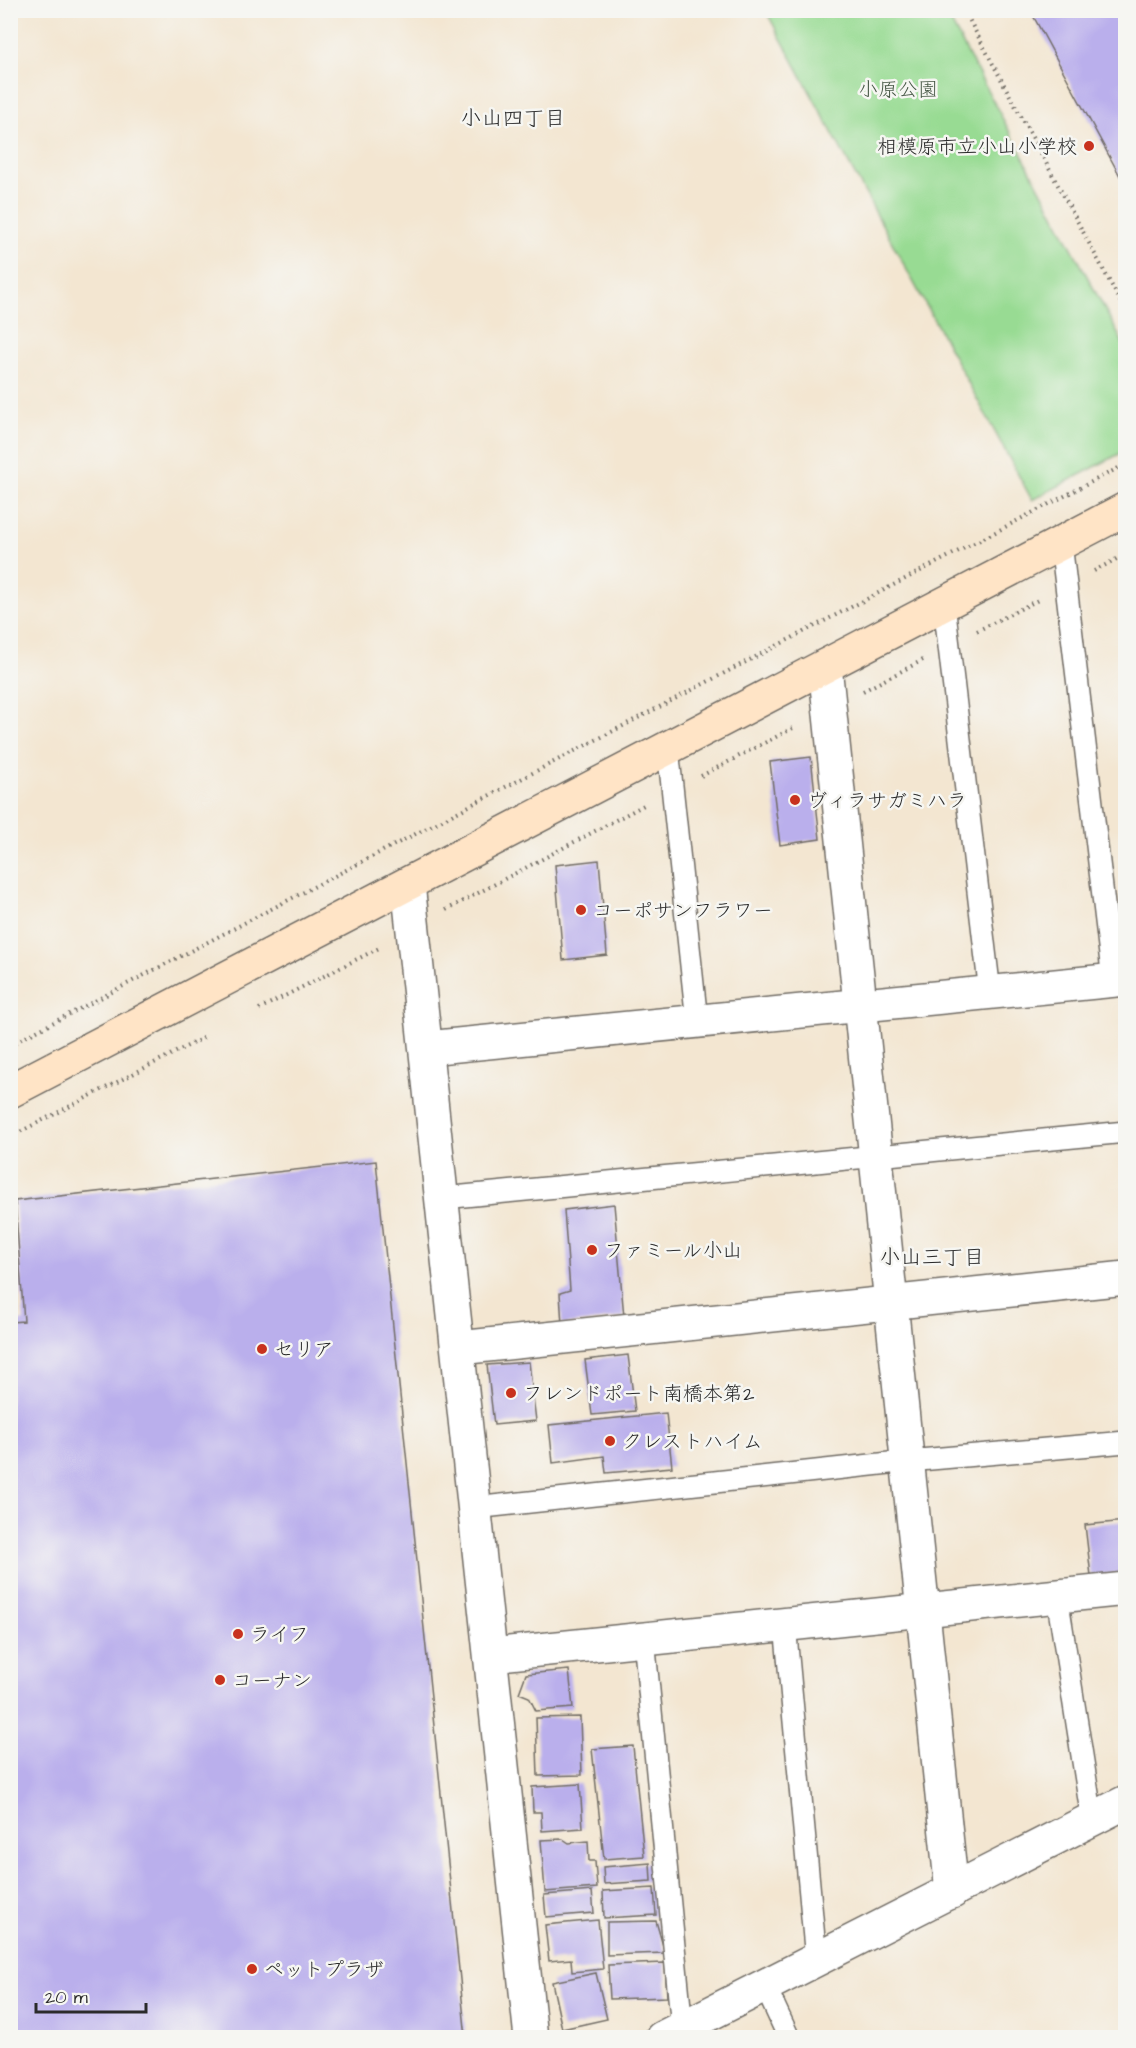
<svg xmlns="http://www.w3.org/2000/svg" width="1136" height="2048" viewBox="0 0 1136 2048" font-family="'Architects Daughter','Klee One',sans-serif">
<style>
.green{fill:#98db93;stroke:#62835f;stroke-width:1.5}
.building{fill:#baafec}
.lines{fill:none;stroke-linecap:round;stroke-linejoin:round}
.lane-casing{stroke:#716c65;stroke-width:24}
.street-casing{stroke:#716c65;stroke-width:36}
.secondary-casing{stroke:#716c65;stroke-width:36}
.path{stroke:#716c65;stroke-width:4;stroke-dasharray:1.5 4.5;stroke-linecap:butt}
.lane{stroke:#fff;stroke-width:21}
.street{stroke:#fff;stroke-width:33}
.secondary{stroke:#ffe4c6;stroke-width:33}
.poi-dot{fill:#c8321e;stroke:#f6f6f2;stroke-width:2}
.labels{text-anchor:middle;stroke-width:5;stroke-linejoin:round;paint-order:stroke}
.park-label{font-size:20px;fill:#465745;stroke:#f6f6f2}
.poi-label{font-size:20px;fill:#2b2b2b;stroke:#f6f6f2;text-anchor:start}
.neighbourhood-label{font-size:21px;fill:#2b2b2b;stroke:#f6f6f2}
</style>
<rect width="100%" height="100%" fill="#f6f6f2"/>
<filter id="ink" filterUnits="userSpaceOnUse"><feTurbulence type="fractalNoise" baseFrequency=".0167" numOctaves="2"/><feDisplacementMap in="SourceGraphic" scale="12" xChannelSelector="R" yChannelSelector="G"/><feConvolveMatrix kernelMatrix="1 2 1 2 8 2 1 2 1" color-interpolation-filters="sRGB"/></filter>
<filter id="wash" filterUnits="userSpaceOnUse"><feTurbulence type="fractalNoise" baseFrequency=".008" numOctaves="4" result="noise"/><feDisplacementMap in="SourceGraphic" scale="24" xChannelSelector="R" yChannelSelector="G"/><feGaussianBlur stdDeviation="1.35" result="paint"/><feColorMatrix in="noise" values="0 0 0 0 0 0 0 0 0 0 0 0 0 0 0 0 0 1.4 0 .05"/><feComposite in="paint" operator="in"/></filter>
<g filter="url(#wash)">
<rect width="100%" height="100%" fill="#f3e6d1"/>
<path class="green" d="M766,11H945L1125,347V451L1032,500Z"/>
<g id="blocks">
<g class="building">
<path d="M1030,10H1126V187Z"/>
<path d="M811,757L820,839L780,845L770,762Z"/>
<path d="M599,860L607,955L563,960L555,865Z"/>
<path d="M376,1161L466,2038H10V1322L24,1321L15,1201Z"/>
<path d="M614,1204L624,1317L562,1325L560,1293L570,1290L564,1210Z"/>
<path d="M628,1355L635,1411L592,1415L585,1360Z"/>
<path d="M529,1362L536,1421L494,1425L487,1365Z"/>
<path d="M666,1413L672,1467L606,1473L604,1456L553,1463L549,1425Z"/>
<path d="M1126,1521V1572L1091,1576L1085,1525Z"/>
<path d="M569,1670L573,1708L536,1711L529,1697L519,1693L526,1674Z"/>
<path d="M580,1717L582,1775L538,1776L536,1718Z"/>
<path d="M633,1746L644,1856L604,1859L592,1749Z"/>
<path d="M580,1784L583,1828L542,1831L541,1812H533L532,1787Z"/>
<path d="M563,1839L569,1843L588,1841L589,1861H595L597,1888L545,1892L541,1840Z"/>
<path d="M650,1863L651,1881L604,1884L603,1867Z"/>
<path d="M654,1888L656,1915L604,1918L603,1891Z"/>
<path d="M592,1891L594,1913L546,1917L544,1895Z"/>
<path d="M598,1920L603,1969L572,1972L571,1959L549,1961L545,1925Z"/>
<path d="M656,1921L665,1953L607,1955V1922Z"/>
<path d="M665,1963L667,1997L610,1999L608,1965Z"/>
<path d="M596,1973L607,2019L562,2029L552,1982Z"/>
</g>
</g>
</g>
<g filter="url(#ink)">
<use href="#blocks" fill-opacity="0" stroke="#716c65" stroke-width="1.5"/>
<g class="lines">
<g class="lane-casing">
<g id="lane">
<path d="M1061,543L1113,980"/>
<path d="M944,604L990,993"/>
<path d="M668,748L697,1022"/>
<path d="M443,1198L1126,1132"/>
<path d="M474,1508L908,1461L1126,1442"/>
<path d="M1057,1596L1092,1819"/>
<path d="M785,1624L816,1960"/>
<path d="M644,1639L682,2028"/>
<path d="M765,1986L789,2038"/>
</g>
</g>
<g class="street-casing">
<g id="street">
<path d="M825,666L952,1892"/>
<path d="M408,884L531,2038"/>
<path d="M427,1048L1126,979"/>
<path d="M459,1348L1126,1278"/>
<path d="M491,1655L1126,1589"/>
<path d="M662,2038L1126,1802"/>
</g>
</g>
<g class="secondary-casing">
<path id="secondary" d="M10,1091L1126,509"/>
</g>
<g class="path">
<path d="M964,10L1126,312"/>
<path d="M1094,571L1126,554"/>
<path d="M977,631L1040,599"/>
<path d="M863,691L923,660"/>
<path d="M701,776L795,727"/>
<path d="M446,910L646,804"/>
<path d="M259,1009L381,947"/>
<path d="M10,1045L1126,464"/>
<path d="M10,1137L205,1037"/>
</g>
<use href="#lane" class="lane"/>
<use href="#street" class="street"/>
<use href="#secondary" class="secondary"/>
</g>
</g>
<g class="poi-dot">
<circle cx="1089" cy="146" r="6"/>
<circle cx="795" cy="800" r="6"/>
<circle cx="581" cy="910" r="6"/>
<circle cx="592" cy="1250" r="6"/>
<circle cx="262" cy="1349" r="6"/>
<circle cx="511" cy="1393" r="6"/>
<circle cx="610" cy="1441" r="6"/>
<circle cx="238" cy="1634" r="6"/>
<circle cx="220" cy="1680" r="6"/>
<circle cx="252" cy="1969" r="6"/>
</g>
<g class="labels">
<g class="park-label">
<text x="898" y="96">小原公園</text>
</g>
<g class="poi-label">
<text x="1077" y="153" text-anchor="end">相模原市立小山小学校</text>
<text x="807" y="807">ヴィラサガミハラ</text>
<text x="593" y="917">コーポサンフラワー</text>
<text x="604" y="1257">ファミール小山</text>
<text x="274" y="1356">セリア</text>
<text x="523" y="1400">フレンドポート南橋本第2</text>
<text x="622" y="1448">クレストハイム</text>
<text x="250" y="1641">ライフ</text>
<text x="232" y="1687">コーナン</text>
<text x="264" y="1976">ペットプラザ</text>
</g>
<g class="neighbourhood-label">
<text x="513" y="125">小山四丁目</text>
<text x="932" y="1264">小山三丁目</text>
</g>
</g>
<rect width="1136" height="2048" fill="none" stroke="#f6f6f2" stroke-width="36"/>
<path d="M36 2003v9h110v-9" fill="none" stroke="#2b2b2b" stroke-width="3"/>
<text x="45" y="2003" font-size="18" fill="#2b2b2b" stroke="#f6f6f2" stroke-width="4.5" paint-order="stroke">20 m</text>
</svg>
